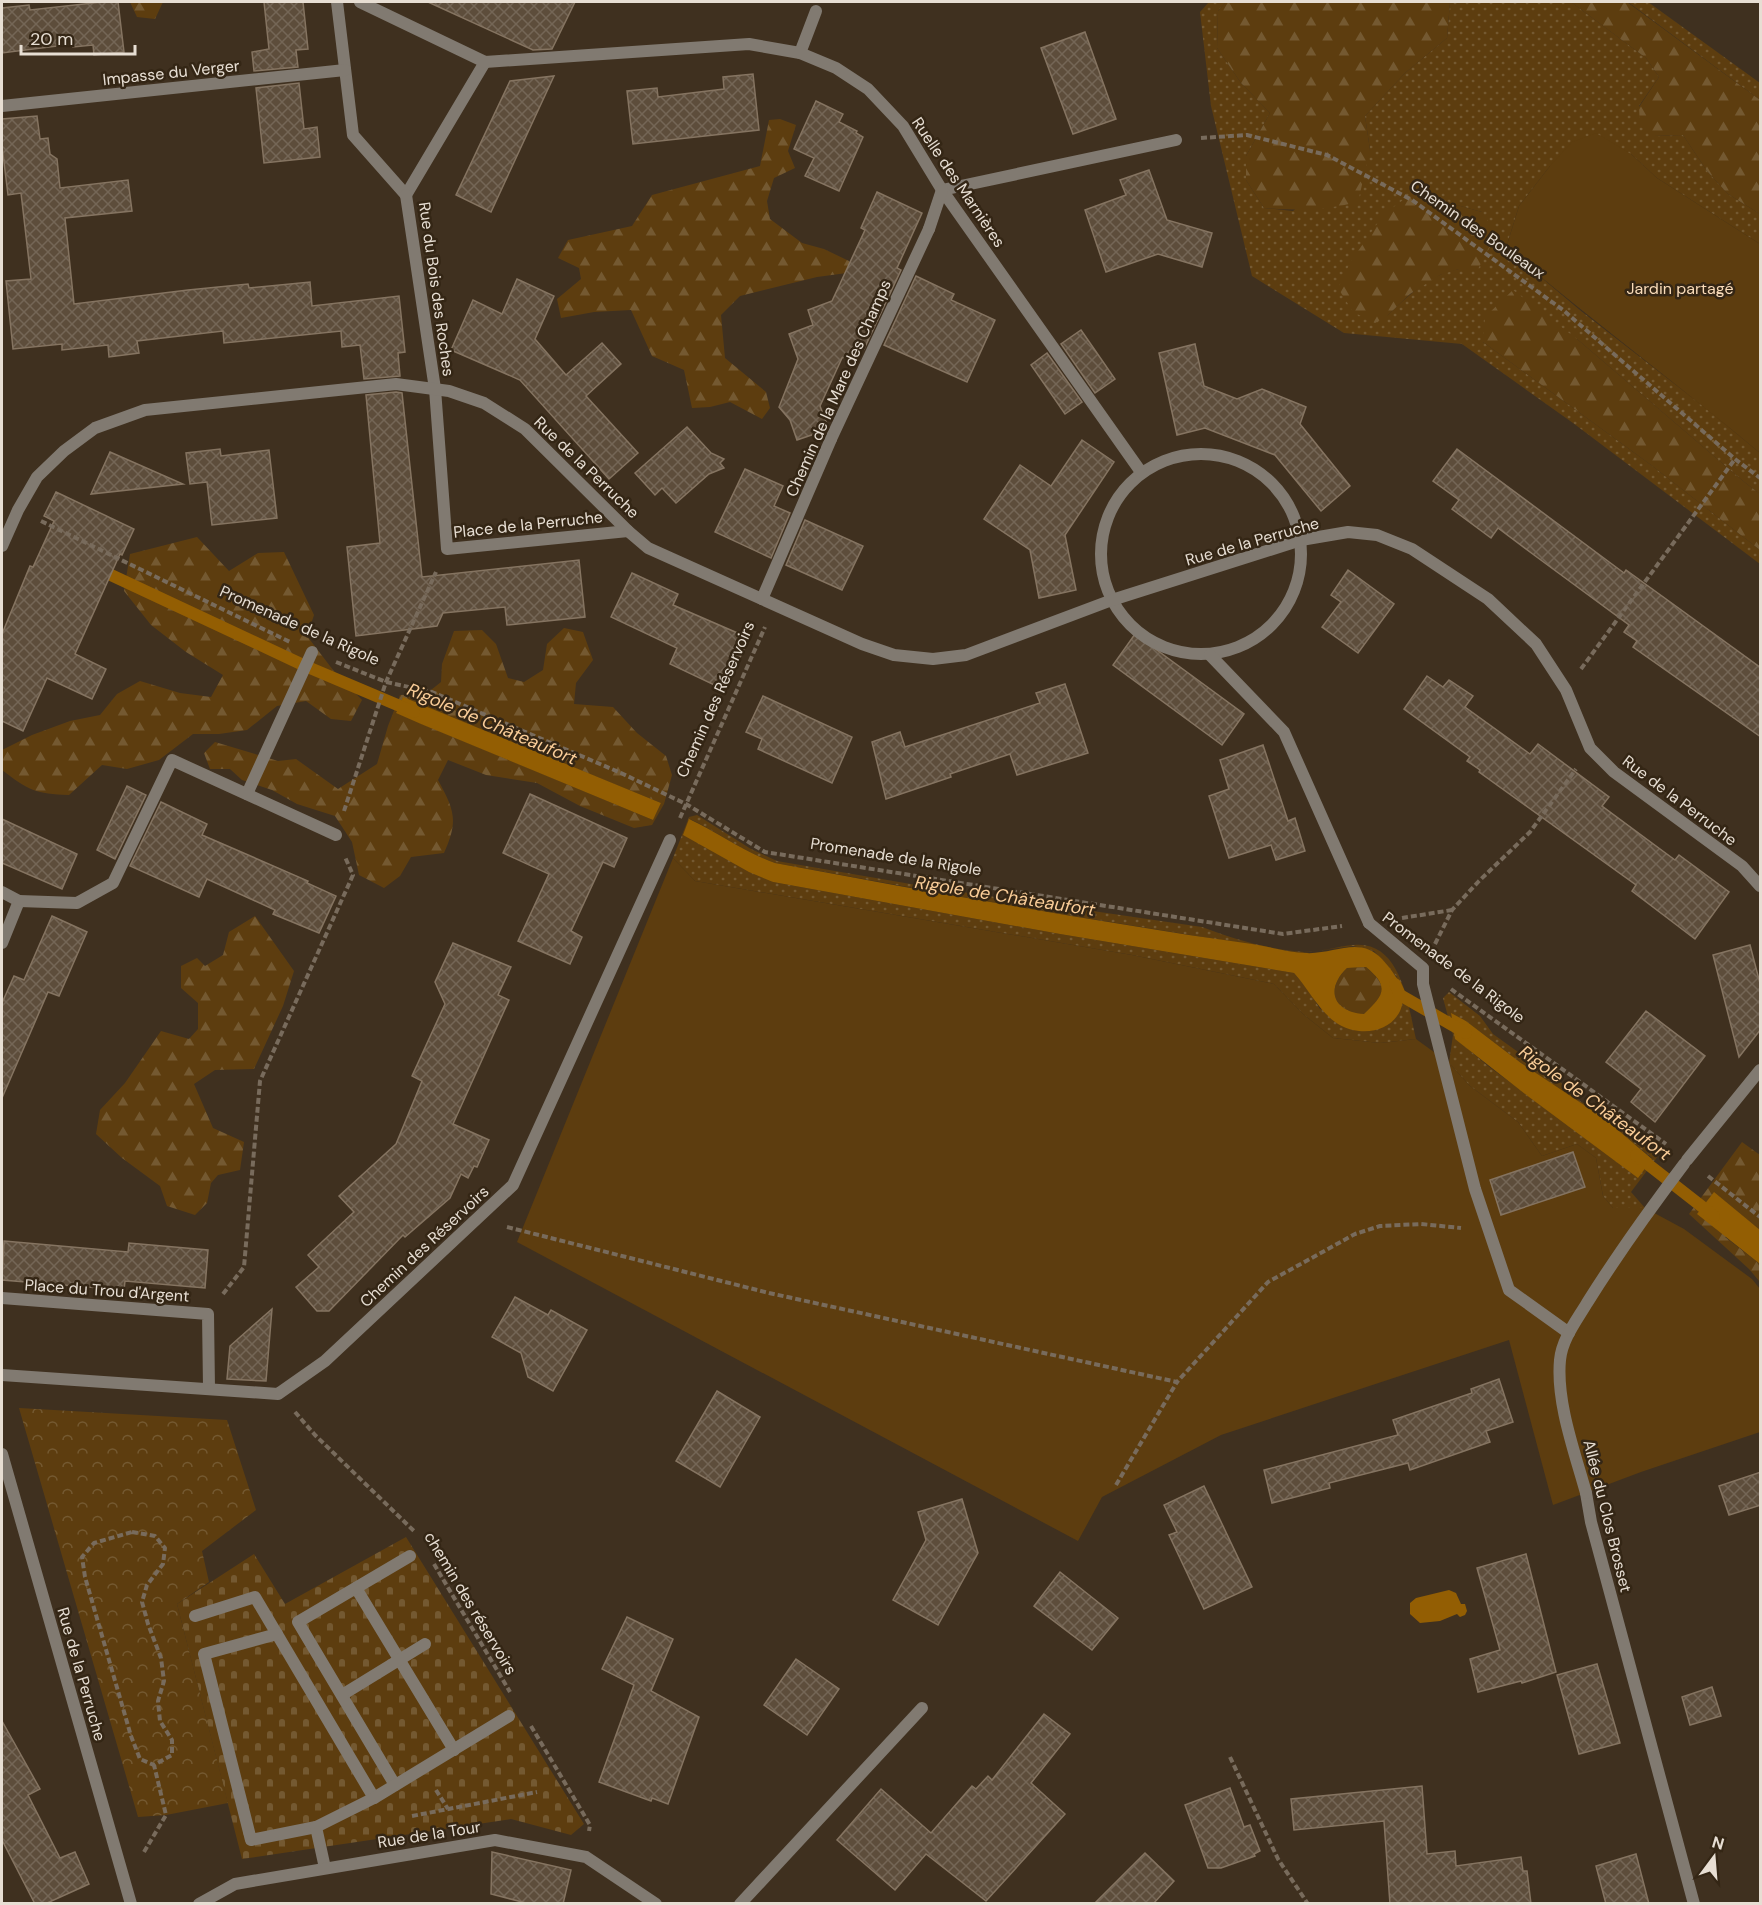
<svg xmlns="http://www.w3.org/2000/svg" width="1762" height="1905" viewBox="0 0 1762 1905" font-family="'DM Sans',sans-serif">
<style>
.grass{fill:url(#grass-dots);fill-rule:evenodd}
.forest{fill:url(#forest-firs);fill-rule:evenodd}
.cemetery{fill:url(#cemetery-stones)}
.park{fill:url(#park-crowns)}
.garden{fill:#5d3d0f}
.water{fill:#935e03;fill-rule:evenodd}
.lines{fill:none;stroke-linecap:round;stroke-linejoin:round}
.stream{stroke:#935e03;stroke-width:12}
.building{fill:url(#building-cross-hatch);stroke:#857461;stroke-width:1.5}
.path{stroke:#786b5c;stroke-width:4;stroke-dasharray:6 3;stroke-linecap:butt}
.lane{stroke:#817a71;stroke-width:12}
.street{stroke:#817a71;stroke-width:12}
.labels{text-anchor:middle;stroke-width:5;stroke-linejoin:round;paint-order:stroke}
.street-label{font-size:16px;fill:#e7ded3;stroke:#342615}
.park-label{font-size:16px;fill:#f9dbb8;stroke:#342615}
.water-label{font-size:18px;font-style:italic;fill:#facd98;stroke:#342615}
</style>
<defs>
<pattern id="grass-dots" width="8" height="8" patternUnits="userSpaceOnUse" patternTransform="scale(1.5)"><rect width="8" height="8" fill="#5d3d0f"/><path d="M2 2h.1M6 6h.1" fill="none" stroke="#745931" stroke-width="1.8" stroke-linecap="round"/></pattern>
<pattern id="forest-firs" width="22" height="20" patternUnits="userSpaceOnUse" patternTransform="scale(1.5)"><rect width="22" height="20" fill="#5d3d0f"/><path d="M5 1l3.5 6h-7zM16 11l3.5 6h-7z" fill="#745931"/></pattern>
<pattern id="cemetery-stones" width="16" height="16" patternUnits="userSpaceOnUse" patternTransform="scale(1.5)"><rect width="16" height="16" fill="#5d3d0f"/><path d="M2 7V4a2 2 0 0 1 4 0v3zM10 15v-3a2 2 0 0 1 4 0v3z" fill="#745931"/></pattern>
<pattern id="park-crowns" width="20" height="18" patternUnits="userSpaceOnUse" patternTransform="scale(1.5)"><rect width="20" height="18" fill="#5d3d0f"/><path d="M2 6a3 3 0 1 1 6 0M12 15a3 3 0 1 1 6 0" fill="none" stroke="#745931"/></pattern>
<pattern id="building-cross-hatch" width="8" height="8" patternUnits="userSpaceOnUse" patternTransform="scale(1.5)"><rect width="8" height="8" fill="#5d4d3b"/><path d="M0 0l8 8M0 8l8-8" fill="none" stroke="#746656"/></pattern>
</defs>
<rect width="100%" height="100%" fill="#3f301f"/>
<g class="grass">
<path d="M1209,2H1226L1218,11L1217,48L1241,83L1270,113L1246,156V180L1264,208L1293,211L1370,150L1365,116L1405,73L1447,38L1450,2H1571L1646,58L1659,77L1639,106L1655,136L1683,135L1707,171L1728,194L1760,214V244L1657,178L1631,154L1550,166L1519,206L1506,248L1581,311L1708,410L1760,453V494L1743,481L1577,339L1483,342L1651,465L1760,550V564L1573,423L1462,344L1344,333L1252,276L1211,106L1200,12ZM1457,205L1482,212L1478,269C1472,269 1465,268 1459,269C1430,274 1407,297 1387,316Z"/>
<path d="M1628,2H1648L1760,83V100Z"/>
<path d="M697,815L751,849L777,861L928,887L1202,927C1233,939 1271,950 1304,952C1321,952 1338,946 1354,945C1402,941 1408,1006 1416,1039L1380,1043L1333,1038L1303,1014L1274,984L1132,955L695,881L673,858L689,817ZM690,819C719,833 744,852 775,863L1018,907L1302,953L1353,946L1374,951L1397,977L1320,1009L1309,991L1294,973L1060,934L773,882Z"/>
<path d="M1449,992L1480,1016L1493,1034L1564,1085L1581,1102L1608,1113L1635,1132L1658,1156L1631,1192L1645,1208H1613L1603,1196L1596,1158L1577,1144L1542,1156L1518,1122L1470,1086L1449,1063L1453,1035L1443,998ZM1451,1014L1466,1021L1521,1063L1605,1120L1652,1158L1638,1177L1488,1066L1456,1039Z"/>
</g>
<g class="forest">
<path d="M130,2H163L155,19L137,17Z"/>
<path d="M1226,2H1450L1447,38L1405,73L1365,116L1370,150L1358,202C1326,210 1296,211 1264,208L1246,180V156L1270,113L1241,83L1217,48L1218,11Z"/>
<path d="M1571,2H1627L1760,100V214L1728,194L1707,171L1683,135L1654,136L1640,126L1639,107L1659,77L1646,58Z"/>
<path d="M780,119L796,125L788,151L795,168L774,178L767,201L770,219L802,243L824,249L849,261L854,272L817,277L740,296L721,315L725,358L766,392L770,408L762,419L730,402L710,407L692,408L684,370L652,356L631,310L594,312L561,318L557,299L581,279L579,268L558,258L568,240L632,226L652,195L760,166L769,120Z"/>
<path d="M1418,189L1457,205L1482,212L1497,234L1478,269H1459L1440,275L1410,294L1387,316L1375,323L1353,312L1338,288L1351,261L1384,214Z"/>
<path d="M1513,290L1577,339L1743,481L1760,494V550L1651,465L1483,342L1485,317Z"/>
<path d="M197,537L229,571L258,553L284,552L314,615L307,636L333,670L362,700L351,721L331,719L306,701L277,706L247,730L219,734H193L159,760L127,769L102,765L69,795C36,794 28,790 2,770V750L32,735L70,721L100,715L117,694L140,681L180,693L211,697L223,675L186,652L151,625L124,591L130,554Z"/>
<path d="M564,628L583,632L593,660L576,683L574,704L613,707L637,733L666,756L672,775L664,804L652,825L634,828L580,806L537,783L486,775L448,760L438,780C454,810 459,820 444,853L411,857L400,876L384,888L359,875L352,842L335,816L297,804L272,790L242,780L230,769H210L204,753L215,742L278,761L296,759L338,789L377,764L388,726L400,695L426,694L441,682L442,664L454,631L482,630L496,644L508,678L524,682L543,670L547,644ZM403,698L661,803L653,820L422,724L396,712Z"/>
<path d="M255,916L294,971L283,1006L254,1069L215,1070L194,1084L213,1128L244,1142L240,1170L218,1175L211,1183L207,1203L195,1215L167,1206L160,1186L122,1158L96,1134L100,1110L125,1083L161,1031L189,1039L198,1029V1003L181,988V966L197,958L205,966L223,955L229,932Z"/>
<path d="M1366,967C1390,988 1384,994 1364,1014C1333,1012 1325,989 1347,968Z"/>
<path d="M1742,1142L1760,1155V1230L1751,1223L1725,1237L1760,1264V1282L1749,1269L1689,1214Z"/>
</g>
<path class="cemetery" d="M406,1537L584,1824L571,1835L511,1819L242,1859L177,1604L254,1554L285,1604Z"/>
<path class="park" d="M19,1408L227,1420L256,1510L202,1551L209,1582L177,1604L228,1803L166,1815L138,1817Z"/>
<g class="garden">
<path d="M1596,133L1631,154L1657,178L1760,244V453C1676,383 1589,318 1506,248L1519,206L1550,166L1572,142Z"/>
<path d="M673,858L695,881L1132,955L1274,984L1303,1014L1333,1038L1380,1043L1416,1039L1449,1063L1470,1086L1518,1122L1542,1156L1577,1144L1596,1158L1603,1196L1613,1208H1645L1684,1229L1752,1279L1760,1289V1432L1641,1472L1553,1505L1509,1340L1221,1435L1102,1497L1078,1541L517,1242Z"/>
</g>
<g class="water">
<path d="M403,697L661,803L653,820L421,724L396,713Z"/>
<path d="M689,819C719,833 744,852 775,863C892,885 1009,906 1127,925C1168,932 1210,938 1252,944C1270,947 1288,952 1305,953C1334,955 1359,935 1382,959C1389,967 1396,975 1400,985C1411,1013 1387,1034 1359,1031C1326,1028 1314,995 1294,973L1060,934L773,882L749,872L683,835ZM1366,967C1390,987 1384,995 1364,1014C1333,1012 1325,989 1347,968Z"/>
<path d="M1451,1013L1466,1021L1521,1063L1605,1119L1652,1159L1638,1178L1529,1097L1460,1043L1455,1039Z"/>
<path d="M1714,1192L1760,1230V1264L1697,1214Z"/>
<path d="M1449,1590L1456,1593L1461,1604H1465L1467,1611L1465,1615L1460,1617L1457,1614L1440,1621L1420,1623L1410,1614V1603L1416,1598Z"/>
</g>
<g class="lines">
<g class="stream">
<path d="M96,568L301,664"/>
<path d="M310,668L414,712"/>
<path d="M1395,984L1400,995L1466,1033"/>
<path d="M1636,1155L1714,1216"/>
</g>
</g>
<g class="building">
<path d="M102,2H118L124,52L94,55L93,45L73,47V44L2,53V8L29,5L30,10Z"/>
<path d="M264,2H303L308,49L296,50L298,67L254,71L252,52L269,49Z"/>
<path d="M428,2H575L552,49L533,50Z"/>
<path d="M1085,32L1116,119L1073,134L1041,48Z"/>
<path d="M753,74L759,130L633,144L627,91L657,88L658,97L724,89L723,77Z"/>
<path d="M554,76L491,212L456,195L510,81Z"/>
<path d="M299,83L304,129L317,127L320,157L264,163L256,88Z"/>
<path d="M816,101L843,114L839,122L857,131L856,133L863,137L839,191L805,176L814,158L794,149Z"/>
<path d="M37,116L40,139L48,138L50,154L57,159L60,188L128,180L132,211L65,218L74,304L188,290L248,284L249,288L310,282L312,306L399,296L405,352L398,353L400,376L364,379L360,345L342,347L341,331L224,343L223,331L137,341L139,353L109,357L108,345L62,350V344L13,349L6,281L31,279L21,193L8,195L2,146V119Z"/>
<path d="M1149,170L1167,220L1212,233L1202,267L1158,254L1106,272L1085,210L1126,195L1120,180Z"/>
<path d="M877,192L922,213L897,268L901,270L864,349L842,358L820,406L828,427L826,430L797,440L790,420L779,407L798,359L789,334L813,325L808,310L832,301L865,230L861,228Z"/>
<path d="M916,276L954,294L951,300L995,320L967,382L884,345Z"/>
<path d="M517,279L554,296L535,339L566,375L602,343L621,364L586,396L638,453L609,479L520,380L451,350L473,300L502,314Z"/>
<path d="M1081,330L1115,379L1095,393L1061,344Z"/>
<path d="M1195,344L1204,386L1237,399L1262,389L1306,407L1300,424L1350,486L1321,511L1275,455L1205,428L1177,435L1159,353Z"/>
<path d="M1047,353L1082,402L1065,414L1031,365Z"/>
<path d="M396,392L402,393L422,577L579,560L585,617L507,625L505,607L443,613L437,626L356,636L347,547L380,543L366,395Z"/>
<path d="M687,427L711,453L724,459L720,463L724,468L709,474L676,503L662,488L655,495L635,473Z"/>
<path d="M1082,440L1114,462L1065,535L1076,590L1039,598L1030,550L984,519L1020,465L1051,486Z"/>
<path d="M220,449L221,456L269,450L277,518L212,525L207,482L190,484L186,453Z"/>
<path d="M1457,449L1624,573L1626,570L1761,668V737L1633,647L1637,641L1624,632L1629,625L1534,555L1498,528L1491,538L1452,509L1459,500L1433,481Z"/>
<path d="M110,452L183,484L91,494Z"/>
<path d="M745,469L783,486L774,506L790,513L771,558L715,532Z"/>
<path d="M56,492L134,529L122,555L120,554L75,654L106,669L92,699L47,678L23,731L2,721V634L30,566L33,567L54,521L44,516Z"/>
<path d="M805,520L863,546L842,590L786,565Z"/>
<path d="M1348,570L1394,604L1358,653L1322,627L1341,602L1331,595Z"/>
<path d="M632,573L678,594L673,605L749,638L725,690L670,664L677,648L611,617Z"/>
<path d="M1135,634L1244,714L1222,745L1113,665Z"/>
<path d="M1427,676L1443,687L1449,680L1473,696L1465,707L1530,754L1538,744L1609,797L1602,806L1675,860L1679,855L1729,892L1695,939L1632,891L1636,885L1479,772L1480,770L1467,761L1470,757L1404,709Z"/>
<path d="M1065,684L1088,753L1017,775L1010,754L950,774L951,777L886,799L872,742L900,732L905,747L1040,703L1036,693Z"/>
<path d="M763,696L852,737L832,783L758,749L762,739L746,732Z"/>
<path d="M1263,745L1288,821L1295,818L1305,851L1276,860L1271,845L1229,858L1209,796L1229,789L1220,760Z"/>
<path d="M127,786L146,795L115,859L97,850Z"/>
<path d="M530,794L627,838L614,867L603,862L571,931L582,937L570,964L518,941L549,874L503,853Z"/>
<path d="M161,802L207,824L202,835L308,881L307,883L336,896L319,933L273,914L275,910L207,879L199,897L130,866Z"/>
<path d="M2,819L77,854L62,889L2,863Z"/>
<path d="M52,916L87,932L59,996L48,992L2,1098V1003L14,976L24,980Z"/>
<path d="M453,943L511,967L498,995L509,1000L453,1124L489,1140L477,1167L474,1166L468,1178L461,1174L450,1198L405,1237L403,1235L329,1311H317L296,1287L319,1267L308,1255L354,1212L339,1196L396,1144L422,1081L412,1076L445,1004L435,982Z"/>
<path d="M1750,945L1761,987V1029L1739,1057L1713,955Z"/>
<path d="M1646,1011L1705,1056L1655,1122L1631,1102L1641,1089L1606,1062Z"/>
<path d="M1573,1152L1585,1187L1501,1215L1490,1180Z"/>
<path d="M4,1241L128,1252L129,1243L208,1250L205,1288L125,1281L124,1290L2,1280Z"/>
<path d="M515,1297L548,1315L551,1310L587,1330L553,1391L528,1377L521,1353L492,1337Z"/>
<path d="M272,1309L266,1381L227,1379L230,1346Z"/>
<path d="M1499,1379L1513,1422L1486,1431L1490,1442L1410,1470L1408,1463L1329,1483L1330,1488L1272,1503L1264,1470L1398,1435L1393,1420L1472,1393L1471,1389Z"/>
<path d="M717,1391L760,1417L720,1487L676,1461Z"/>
<path d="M1761,1472V1505L1729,1515L1719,1486Z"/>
<path d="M1204,1486L1252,1587L1204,1609L1169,1535L1177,1532L1164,1505Z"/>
<path d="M962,1499L978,1553L938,1625L893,1600L926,1540L918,1512Z"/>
<path d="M1526,1554L1556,1672L1522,1683L1521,1681L1478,1692L1470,1659L1500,1650L1477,1568Z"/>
<path d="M1060,1572L1118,1618L1092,1650L1034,1606Z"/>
<path d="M627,1617L673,1639L651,1691L699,1717L668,1804L652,1798L651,1801L599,1782L634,1685L602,1669Z"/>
<path d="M796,1659L839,1689L807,1735L764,1705Z"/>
<path d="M1597,1664L1620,1743L1579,1754L1557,1675Z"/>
<path d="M1712,1687L1721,1716L1690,1725L1682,1697Z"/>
<path d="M1044,1714L1070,1734L1031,1783L1065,1814L986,1901L926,1854L895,1890L837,1840L881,1789L931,1833L972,1786L976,1789L988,1776L992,1780Z"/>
<path d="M2,1721L40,1789L28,1795L60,1858L75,1852L89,1884L45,1904H35L2,1840Z"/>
<path d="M1422,1786L1427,1854L1455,1851L1456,1866L1521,1857L1523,1871H1527L1531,1904H1390L1384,1821L1294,1830L1291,1799Z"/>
<path d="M1230,1788L1244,1827L1250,1825L1260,1851L1254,1854L1255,1856L1221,1868H1208L1185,1805Z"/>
<path d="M492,1852L571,1870L563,1904H530L491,1894Z"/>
<path d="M1145,1853L1174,1881L1153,1904H1094Z"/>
<path d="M1636,1854L1649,1904H1606L1596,1866Z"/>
</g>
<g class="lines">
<g class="path">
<path d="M1201,138L1247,135L1327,155L1412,200L1563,310L1735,459L1760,478"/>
<path d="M41,521L290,642"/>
<path d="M336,662L386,682L432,692L621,773L686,804L765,852L1283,934L1342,926"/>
<path d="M1581,669L1735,459"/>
<path d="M344,811L386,682L436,572"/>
<path d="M680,818L765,627"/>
<path d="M1402,918L1452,910"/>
<path d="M1435,944L1452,910L1479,881L1530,832L1576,769"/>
<path d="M1451,989L1666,1144"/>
<path d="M1708,1176L1760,1217"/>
<path d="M507,1227L769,1293L1177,1382L1268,1282L1308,1260L1355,1234L1380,1226L1421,1224L1461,1228"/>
<path d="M223,1294L244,1267L260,1081L353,875L345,857"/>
<path d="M295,1412L315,1435L415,1532"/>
<path d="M1116,1485L1177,1382"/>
<path d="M132,1532L155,1536L165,1548L163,1564L147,1585L142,1602L148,1624L161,1658L164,1681L158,1701L160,1721L172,1740V1755L154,1765L140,1759L131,1736L85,1577L82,1557L94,1543Z"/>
<path d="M434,1564L510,1692"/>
<path d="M531,1726L590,1825L589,1831"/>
<path d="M1230,1757L1278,1859L1308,1904"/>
<path d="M436,1790L448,1809"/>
<path d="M412,1816L537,1792"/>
<path d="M144,1852L166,1815L154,1765"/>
</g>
<g class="lane">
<path d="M800,53L816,11"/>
<path d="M942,190L1176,140"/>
<path d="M435,389L447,549L628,531"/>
<path d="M831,439L929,229"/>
<circle cx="1201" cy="554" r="100"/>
<path d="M1210,655L1284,732L1369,923"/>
<path d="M1687,1160L1760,1070"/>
<path d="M2,1298L208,1314L209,1388"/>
<path d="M1586,1493L1591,1522L1694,1904"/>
<path d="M356,1588L454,1750"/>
<path d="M195,1616L255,1597L374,1798"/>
<path d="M277,1634L204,1654L251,1840L316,1827"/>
<path d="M342,1695L425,1644"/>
<path d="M395,1785L298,1622L410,1556"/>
<path d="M325,1868L316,1827L374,1798L509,1716"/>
<path d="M740,1904L922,1708"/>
</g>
<g class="street">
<path d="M337,2L353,135L406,195L485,62"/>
<path d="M360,2L485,62L749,44L800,53L836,68L868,89L903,126L942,190L1141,472"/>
<path d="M2,106L345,70"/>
<path d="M406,195L435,389"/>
<path d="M929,229L942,190"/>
<path d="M2,546L18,510L37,477L64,451L95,428L145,410L396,384L449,391L484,403L525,429L628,531L648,548L862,644L894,655L933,659L966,655L1112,600L1301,540L1348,532L1377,535L1412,549L1488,599L1536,644L1566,690L1590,748L1614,772L1742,866L1760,886"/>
<path d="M762,599L831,439"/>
<path d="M247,794L312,652"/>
<path d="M2,892L19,901L2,943"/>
<path d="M19,901L77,903L113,883L172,760L336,835"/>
<path d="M1369,923L1423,968V984L1475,1189L1509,1290L1569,1333"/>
<path d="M2,1375L278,1394L325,1361L513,1185L670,840"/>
<path d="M2,1454L131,1904"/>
<path d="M1586,1493C1575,1453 1556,1402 1560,1360C1562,1339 1577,1320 1587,1303C1617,1255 1650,1209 1684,1164"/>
<path d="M199,1904L235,1884L495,1840L586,1857L656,1904"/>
</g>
</g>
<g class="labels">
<g class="street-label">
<text transform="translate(171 72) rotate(-6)" y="6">Impasse du Verger</text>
<text transform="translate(959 182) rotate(56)" y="6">Ruelle des Marnières</text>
<text transform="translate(1478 229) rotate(35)" y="6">Chemin des Bouleaux</text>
<text transform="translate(437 289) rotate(82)" y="6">Rue du Bois des Roches</text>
<text transform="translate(838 388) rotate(-66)" y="6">Chemin de la Mare des Champs</text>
<text transform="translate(587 467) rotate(44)" y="6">Rue de la Perruche</text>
<text transform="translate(528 524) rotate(-6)" y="6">Place de la Perruche</text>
<text transform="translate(1252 541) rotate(-16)" y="6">Rue de la Perruche</text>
<text transform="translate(300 625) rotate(24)" y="6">Promenade de la Rigole</text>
<text transform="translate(715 699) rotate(-66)" y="6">Chemin des Réservoirs</text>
<text transform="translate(1680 800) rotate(37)" y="6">Rue de la Perruche</text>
<text transform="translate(896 856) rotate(9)" y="6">Promenade de la Rigole</text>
<text transform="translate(1454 967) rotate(37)" y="6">Promenade de la Rigole</text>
<text transform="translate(424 1246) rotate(-43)" y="6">Chemin des Réservoirs</text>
<text transform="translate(107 1290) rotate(4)" y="6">Place du Trou d'Argent</text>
<text transform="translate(1608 1516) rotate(76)" y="6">Allée du Clos Brosset</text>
<text transform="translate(471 1603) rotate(59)" y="6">chemin des réservoirs</text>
<text transform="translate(82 1674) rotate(74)" y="6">Rue de la Perruche</text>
<text transform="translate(429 1834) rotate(-9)" y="6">Rue de la Tour</text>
</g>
<g class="park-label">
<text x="1680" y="294">Jardin partagé</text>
</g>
<g class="water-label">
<text transform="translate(492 724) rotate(23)" y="6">Rigole de Châteaufort</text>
<text transform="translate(1005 896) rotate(9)" y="6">Rigole de Châteaufort</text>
<text transform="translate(1595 1103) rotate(36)" y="6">Rigole de Châteaufort</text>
</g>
</g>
<rect width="1762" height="1905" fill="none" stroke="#e7ded3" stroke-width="6"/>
<g transform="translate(1714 1857) rotate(16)" stroke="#342615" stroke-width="4.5" paint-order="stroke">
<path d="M0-4.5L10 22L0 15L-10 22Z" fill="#e7ded3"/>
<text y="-9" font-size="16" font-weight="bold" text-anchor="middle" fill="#e7ded3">N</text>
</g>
<path d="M21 45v9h114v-9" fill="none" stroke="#e7ded3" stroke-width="3"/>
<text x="30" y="45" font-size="18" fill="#e7ded3" stroke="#342615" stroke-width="4.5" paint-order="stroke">20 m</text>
</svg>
